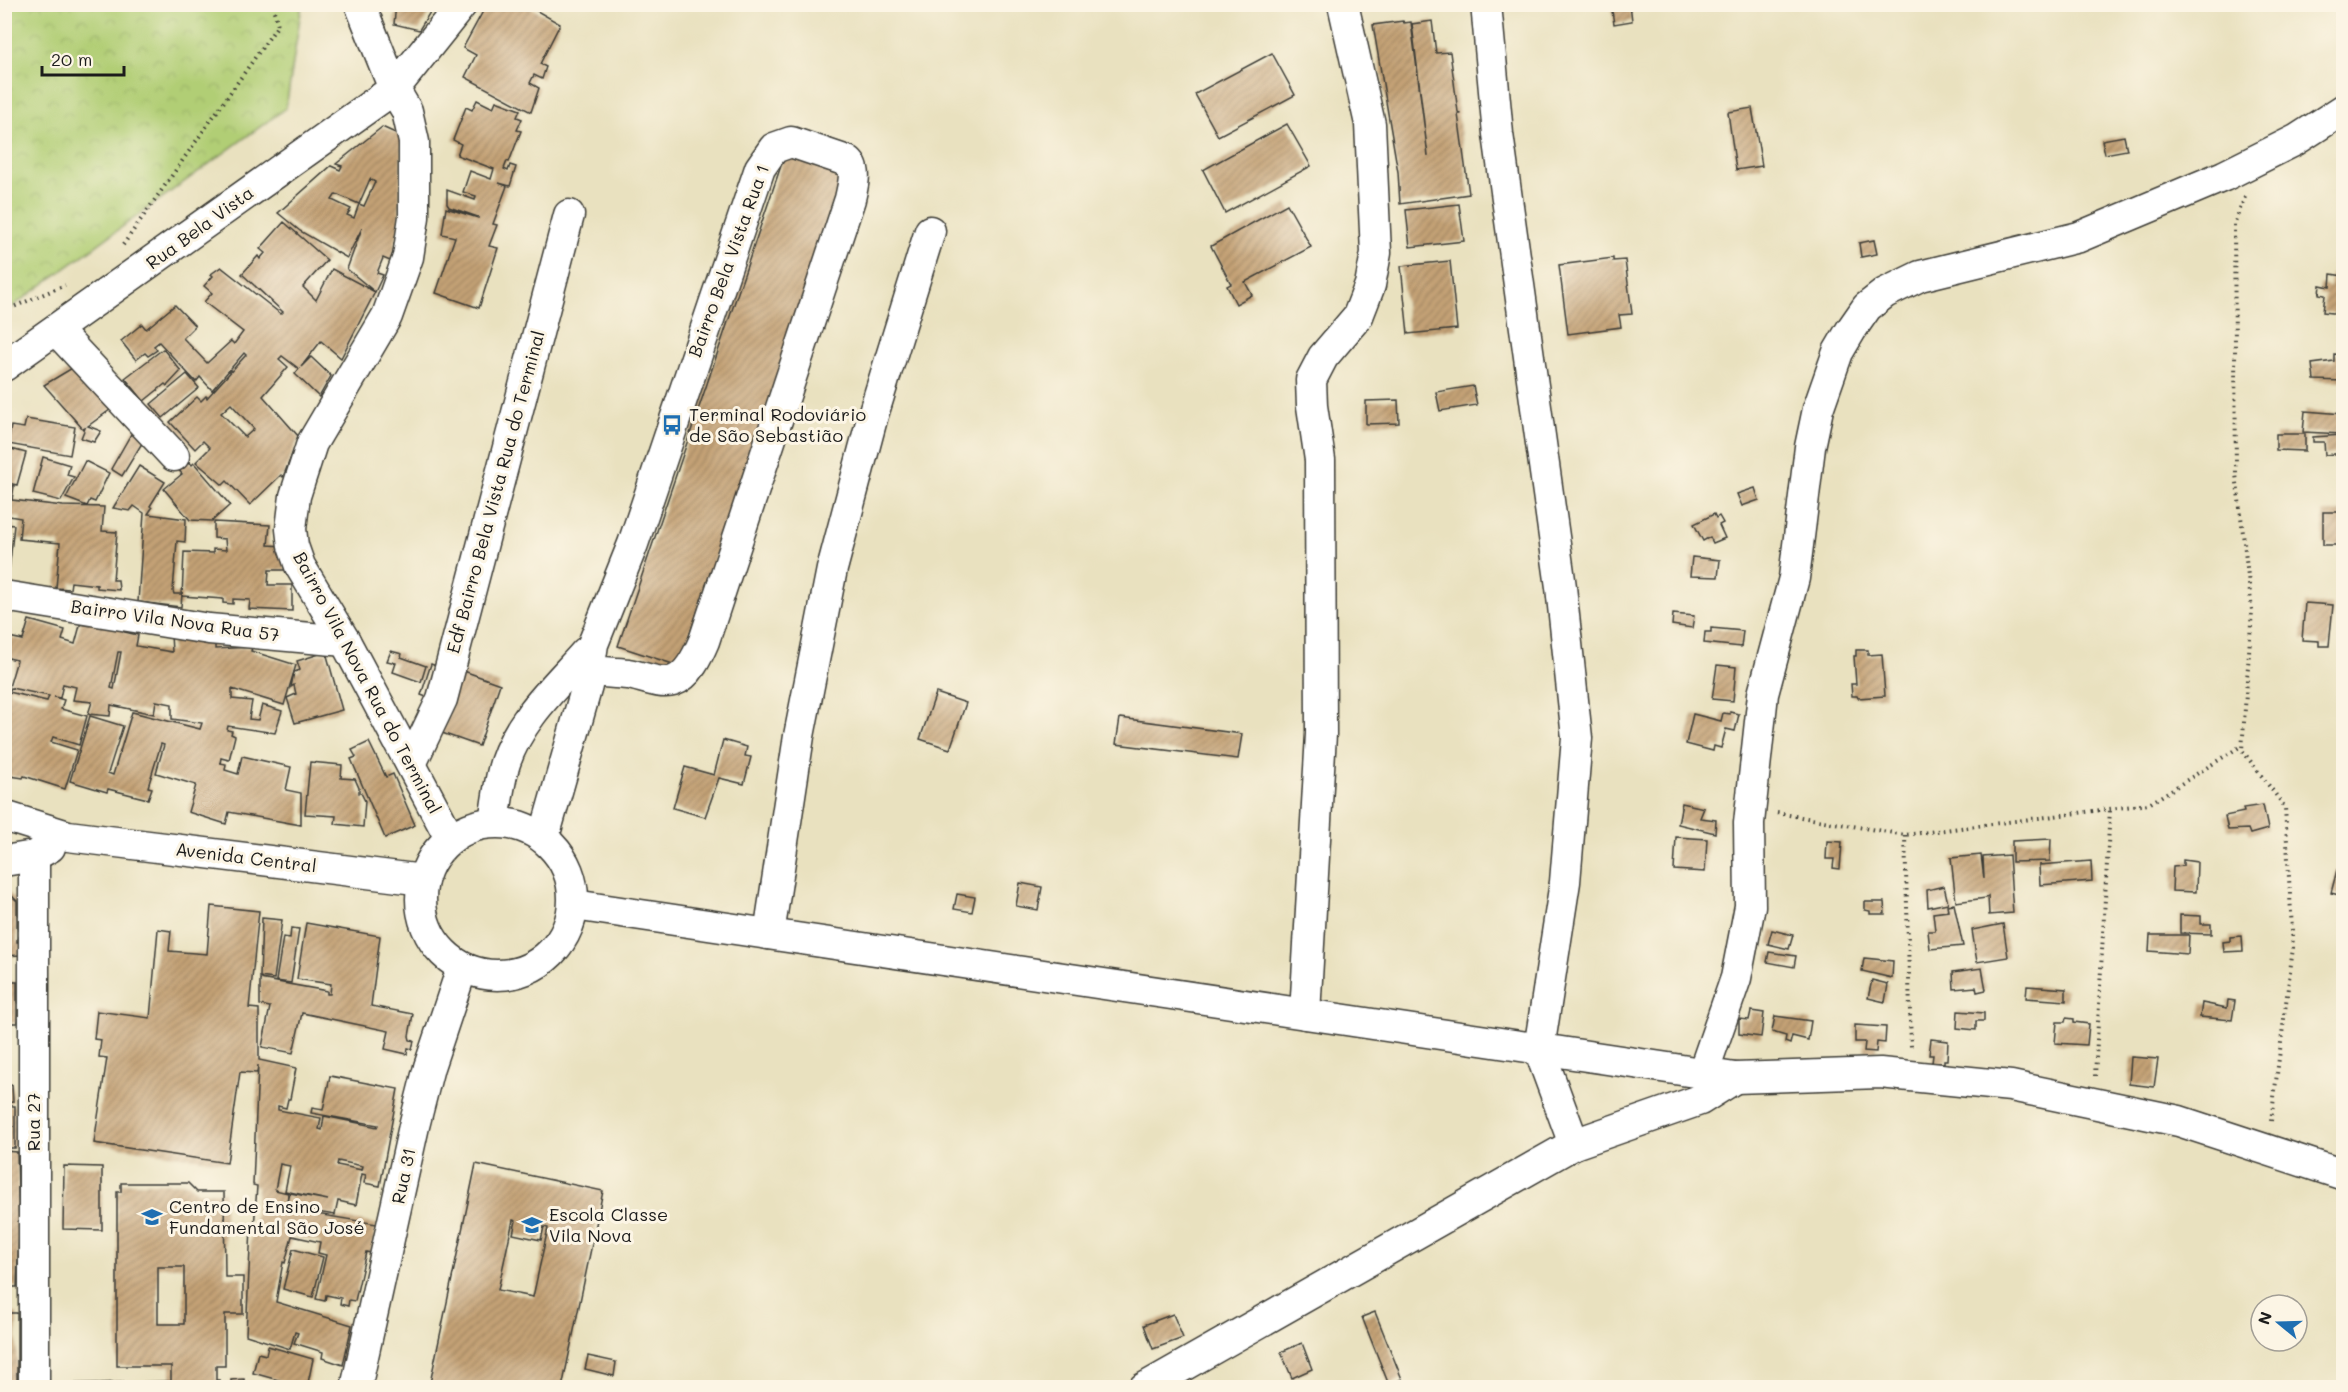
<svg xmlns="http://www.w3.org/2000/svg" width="2348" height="1392" viewBox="0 0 2348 1392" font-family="Mali,sans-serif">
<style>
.park{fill:url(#park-crowns);stroke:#667548;stroke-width:1.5}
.building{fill:url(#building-hatch);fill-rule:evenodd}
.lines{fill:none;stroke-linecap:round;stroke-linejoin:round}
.minor-casing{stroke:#3b3a34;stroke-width:33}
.path{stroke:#3b3a34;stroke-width:4;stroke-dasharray:1.5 4.5;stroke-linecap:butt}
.minor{stroke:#fff;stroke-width:30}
.labels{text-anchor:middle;stroke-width:6;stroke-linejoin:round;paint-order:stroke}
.street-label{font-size:18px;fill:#1c1c1c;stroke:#fcf5e5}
.poi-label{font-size:18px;fill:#1c1c1c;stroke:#fcf5e5;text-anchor:start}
</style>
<defs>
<pattern id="park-crowns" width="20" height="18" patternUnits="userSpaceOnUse" patternTransform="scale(1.5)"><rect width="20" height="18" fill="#b1ce75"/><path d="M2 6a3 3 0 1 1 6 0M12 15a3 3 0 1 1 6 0" fill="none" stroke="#98b065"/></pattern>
<pattern id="building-hatch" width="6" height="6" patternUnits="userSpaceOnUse" patternTransform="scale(1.5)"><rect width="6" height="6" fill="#c4a276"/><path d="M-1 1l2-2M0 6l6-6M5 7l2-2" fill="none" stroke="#9e8360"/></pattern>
</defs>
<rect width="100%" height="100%" fill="#fcf5e5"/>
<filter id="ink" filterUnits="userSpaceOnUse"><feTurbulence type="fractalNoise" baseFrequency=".0167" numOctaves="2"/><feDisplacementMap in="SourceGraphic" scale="12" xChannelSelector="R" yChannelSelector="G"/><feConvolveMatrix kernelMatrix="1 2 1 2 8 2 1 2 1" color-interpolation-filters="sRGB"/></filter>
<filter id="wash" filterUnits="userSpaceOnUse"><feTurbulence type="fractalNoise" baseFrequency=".008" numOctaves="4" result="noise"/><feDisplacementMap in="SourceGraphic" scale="24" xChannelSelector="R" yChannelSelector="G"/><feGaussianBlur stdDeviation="1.35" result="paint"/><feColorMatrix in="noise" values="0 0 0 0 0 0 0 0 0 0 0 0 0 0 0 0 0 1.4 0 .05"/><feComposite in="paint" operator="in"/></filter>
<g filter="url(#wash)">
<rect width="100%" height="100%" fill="#e9e1bf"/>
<path class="park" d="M5,4L302,5L286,108L5,312Z"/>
<g id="blocks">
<g class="building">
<path d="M396,4H435L419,30L394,24Z"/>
<path d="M487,4H525L560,24L540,64L546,67L542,79L534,75L530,83L539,88L531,112L465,77L476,55L463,48Z"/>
<path d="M1611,4H1630L1632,21L1614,24Z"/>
<path d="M1403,21L1404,23L1411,22L1428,156L1412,24L1432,21L1436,53L1450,52L1458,112L1460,114H1458L1469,194L1400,204L1398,172L1373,25Z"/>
<path d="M1272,53L1295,95L1218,136L1195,94Z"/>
<path d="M477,100L493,108L496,101L520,110L517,117L522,119L517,130L521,131L509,162L507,161L504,169L508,171L510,165L516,167L510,186L499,183L507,186L493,224L497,225L489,246L498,248L479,308L436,293L455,237L442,234L446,208L478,218V217L449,207L447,204V190L475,200L476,196L463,192L470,171L491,179L494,169L457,155L461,144L453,140L466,107L472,110Z"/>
<path d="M1752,108L1762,166L1736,170L1728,112Z"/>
<path d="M1287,124L1311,166L1225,213L1203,170Z"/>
<path d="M382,127L402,136L399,231L394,245L396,246L390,261L383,258L377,273L383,275L375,292L341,358L321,341L301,367L311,357L331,376L319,397L295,374L299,369L282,356L279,359L288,367L263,396L299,437L283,477L281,475L250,505L227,481L223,485L196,462L210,448L203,441L195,449L170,422L197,397L201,401L206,396L207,398L246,355L244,353L212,390L200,377L196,382L159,342L154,346L157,350L148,356L145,353L136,360L121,341L142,324L146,329L175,305L195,326L183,338L207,363L231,341L234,344L243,332L204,302L212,293L204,286L213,276L211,274L221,267L281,314L283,312L242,274L258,256L260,259L265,253L260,249L284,222L327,260L303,287L316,300L332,269L375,292L347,269L362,228L347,258L300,231L278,213L331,166L340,170L342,166L336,164ZM370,179L375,182L364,206L359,204ZM336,194L359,204L354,218L347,215L351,209L332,200ZM231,404L254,429L245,437L221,413Z"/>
<path d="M2124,136L2127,150L2105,154L2102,140Z"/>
<path d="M786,151L847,171L679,666L618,646Z"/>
<path d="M1287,204L1311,247L1245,282L1252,295L1236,304L1227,286L1231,284L1211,246Z"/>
<path d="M1459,204L1464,241L1410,247L1406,210Z"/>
<path d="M1874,240L1877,254L1861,257L1859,243Z"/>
<path d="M1613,258V261L1625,260L1632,314L1619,315L1621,327L1568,334L1559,265Z"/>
<path d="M1450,261L1457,329L1408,334L1401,266Z"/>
<path d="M2331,274L2343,276L2341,314L2323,312L2325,295L2319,294L2320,285L2330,287Z"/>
<path d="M163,349L181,371L167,386L165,384L144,401L125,378Z"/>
<path d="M2334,354L2343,355V381L2314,380L2312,364L2334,361Z"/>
<path d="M79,364L118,404L88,426L101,431L94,442L81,438L85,428L83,429L44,385Z"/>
<path d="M187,374L199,388L163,418L151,404Z"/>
<path d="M1473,386L1477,405L1440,411L1436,392Z"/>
<path d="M1398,400L1399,423L1366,424V401Z"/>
<path d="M2305,411L2343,414V434L2303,432Z"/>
<path d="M26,419L75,427L70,455L8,444L11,426L24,428Z"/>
<path d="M135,427L147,435L122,476L111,469Z"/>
<path d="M2276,434H2305V451L2276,450Z"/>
<path d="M2343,435V453L2325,455L2324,442H2313V437Z"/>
<path d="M4,447L26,453L17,485L4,482Z"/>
<path d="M43,457L70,465L67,475L74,477L61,501L33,494Z"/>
<path d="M185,457L192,465L194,463L230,505L212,521L190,520L164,489L182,474L177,468Z"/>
<path d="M85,461L109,473L95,502L90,500L87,506L66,498Z"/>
<path d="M139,466L165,482L150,506L152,508L148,514L186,519L185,542L177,541L173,591L174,594H182L181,607L138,602L144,513L134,506L130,511L113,508Z"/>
<path d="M4,485L14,486L12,500L63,506L104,507L102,531L117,532L113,580H118L119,590L97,588V585L71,582L70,589L56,588L60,543L19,539L21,518L4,515Z"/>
<path d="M1755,488L1759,500L1742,506L1737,494Z"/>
<rect x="2323" y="512" width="20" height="33"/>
<path d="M1714,514L1716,518L1719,516L1723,523L1719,525L1725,538L1713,543L1710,537L1703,541L1694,524Z"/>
<path d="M214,522L270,525L268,545L283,546L286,570H269L268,585H292V611L249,609L250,600L233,599V604L223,603V599L182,596L184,552L213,553V549L226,550L225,539L214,538Z"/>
<path d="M4,524L14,525L9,571L4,570Z"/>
<path d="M1692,557L1720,560L1718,577L1690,576Z"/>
<path d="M2305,603L2333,605L2329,646H2319V641L2302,640Z"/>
<path d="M1673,614L1694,616L1692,628L1672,625Z"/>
<path d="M82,618L125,626L124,632L138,635L136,646L172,652L171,634L215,638V649L252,647L251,651L296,665L284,705L232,689V699L252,701L249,719L258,720L262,705L282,711L275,733L228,726L227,730L232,731L231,734L235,736L229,760L221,758L220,763L226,764L225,770L238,774L242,756L291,767L286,790L301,793V825L229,812L226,824L188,812L196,785L156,773L164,745L161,744L148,787L152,788L148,799L108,789L107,792L70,781L90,716L123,726L108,773L113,775L132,712L200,729L202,723L172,719V704L156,701L154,714L111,705L110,716L88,714L92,702L73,700L76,687L63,684L60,698L54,697L64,700L61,709L87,716L79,745L53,737L51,742L77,750L65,789L24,776L23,778L4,775V686L9,687L17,660L8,658L4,670V636L23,640L29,620L65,630L62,640L75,644ZM118,652H121L114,689L111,688ZM11,688L49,696L47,701L9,692Z"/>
<path d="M1711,628L1743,631L1741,647L1704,643L1705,632H1711Z"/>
<path d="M1856,650H1868V655L1882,654L1885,696L1858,698L1857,696H1852L1851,684H1856L1854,656H1856Z"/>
<path d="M391,651L402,654L401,657L426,666L421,682L393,672L396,663L387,661Z"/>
<path d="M326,652L342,710L295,723L287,698L296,694L294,685L291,687L294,672L300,670L297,661Z"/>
<path d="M431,664L459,675L461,670L500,684L479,746L442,733L451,706L421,695Z"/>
<path d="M1717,665L1736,667L1733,701L1712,699Z"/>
<path d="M936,693L966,703L950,749L920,739Z"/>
<path d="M1730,712L1739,714L1735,731L1726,729L1721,748L1714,746L1713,751L1686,744L1693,714L1721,721L1723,713L1730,714Z"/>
<path d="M1120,718L1242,734L1238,759L1116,744Z"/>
<path d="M723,740L747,747L745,756L751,757L744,784L719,778L705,817L673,808L685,767L714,775Z"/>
<path d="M369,742L386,777L393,774L415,825L385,838L351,759L356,757L352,750Z"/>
<path d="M310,762L342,765L341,778L355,779L359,788V793H361L365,801L363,827L335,824L336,816L305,814Z"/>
<path d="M1682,803L1704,808L1700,818L1716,820L1715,833L1678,824Z"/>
<path d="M2263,805L2268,829L2250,834L2248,829L2228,830L2225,816L2244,812L2243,808Z"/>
<path d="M1676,837L1707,839L1705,872L1674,870Z"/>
<path d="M2051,839L2050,861L2012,862V841Z"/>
<path d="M1827,841L1842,842L1840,869L1833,868L1834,859H1826Z"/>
<path d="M1981,855L1984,879L1983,857L2009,855L2013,913L1989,915L1988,896L1986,898L1956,902L1951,858Z"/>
<path d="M2183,860L2197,862L2196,892L2172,891L2173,867L2183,866Z"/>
<path d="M2091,861L2092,881L2040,885L2039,865Z"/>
<path d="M2337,870L2343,872V896L2331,893Z"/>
<path d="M1020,883L1042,887L1038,910L1016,906Z"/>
<path d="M1944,886L1948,903L1928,907L1927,890Z"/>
<path d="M4,888L17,901V942H21L20,955L4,956Z"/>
<path d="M957,894L975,897L972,912L954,909Z"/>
<path d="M1865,902H1884L1885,914H1870V911L1865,910Z"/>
<path d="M1954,904L1963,946L1930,949L1928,931H1935L1933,913L1948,911L1947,905Z"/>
<path d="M211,906L259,911L249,1008L259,1009V1060L296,1068L290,1099H288L286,1108L278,1106V1110L321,1118L319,1129L322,1130L324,1116L377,1127L378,1125L311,1113L312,1108L323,1110L330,1076L398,1089L380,1186L364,1183L366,1175L362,1174L356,1205L338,1201L335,1215L311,1211L310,1213L377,1224L371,1253L366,1252L355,1301L349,1300L348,1306L340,1304L341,1298L326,1295L325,1301L316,1299L326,1255L318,1253L320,1242L292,1236L285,1263L283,1262L276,1302L352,1325L343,1365L322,1358L323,1352L294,1343L298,1333L295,1332L290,1349L246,1335L251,1227L254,1228L257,1186L253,1185L258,1065L257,1073L240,1072L227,1163L94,1143L107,1058L99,1057L101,1040L94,1039L97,1011L150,1018L158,929L171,931L169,951L207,954ZM338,1161L363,1166L362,1170L337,1165ZM280,1164L290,1166L285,1191L328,1200L290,1193L287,1206L288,1193L275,1190Z"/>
<path d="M2180,915L2201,916V924H2211V934L2180,933Z"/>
<path d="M262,918L282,920L274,979L260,977Z"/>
<path d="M306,923L380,936L371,1006L413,1014L409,1036L410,1040L414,1041L412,1049L408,1048L407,1054L385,1049L389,1031L302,1013L293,1053L262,1047L270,1007L260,1005V979L327,991V994H330L331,984L297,979Z"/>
<path d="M2003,924L2008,957L1977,962L1972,930Z"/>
<path d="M291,928L299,929L291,983L276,981L283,937L290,938Z"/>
<path d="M1772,930L1793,935L1789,949L1768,944Z"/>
<path d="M2150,935H2189L2188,954L2149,951Z"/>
<path d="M2242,936L2243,951L2224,952L2223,942L2230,941V937Z"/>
<path d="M1769,952L1796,956L1794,967L1767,962Z"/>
<path d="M1864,958L1893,961L1892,978L1862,971Z"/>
<path d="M1982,968L1986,990L1977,992L1976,987L1954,989L1953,972Z"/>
<path d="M1872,980L1888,984L1885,1002L1868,998Z"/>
<rect x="5" y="982" width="12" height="41"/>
<path d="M2027,986L2066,989V1001L2026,998Z"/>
<path d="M2228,1000L2235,1001L2232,1020L2200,1017L2202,1003L2227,1008Z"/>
<path d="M1751,1011L1764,1013L1761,1037L1739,1034V1019L1749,1020Z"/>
<path d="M1958,1011L1984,1013V1021H1976V1030L1957,1028Z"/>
<path d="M1775,1016L1811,1021L1808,1040L1792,1036L1790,1044L1785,1042L1786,1036L1772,1032Z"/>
<path d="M2066,1018L2074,1019V1022L2089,1024L2087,1045L2055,1043L2057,1022H2065Z"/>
<path d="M1855,1025L1886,1027L1885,1043L1877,1042L1876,1052L1864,1051L1865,1042H1855Z"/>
<path d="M1931,1039L1948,1041L1947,1060H1944V1063H1932L1933,1055H1929Z"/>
<path d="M2131,1057L2158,1059L2154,1087L2129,1084Z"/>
<path d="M12,1085L13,1102L4,1103V1086Z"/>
<rect x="4" y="1106" width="11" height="42"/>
<path d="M4,1151L17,1152L19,1230L17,1287H4Z"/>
<path d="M476,1164L603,1191L562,1388H429ZM513,1220L516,1221L513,1234L541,1240L544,1227L548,1228L533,1297L498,1290Z"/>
<path d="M64,1166L102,1167V1230L63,1229Z"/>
<path d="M121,1183H188L197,1192H224L225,1277H243V1314H225V1366H216V1380H220V1388H57V1384L171,1381V1366H117V1192H121ZM158,1267H184V1324H158Z"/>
<path d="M293,1249L323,1257L313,1297L283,1289Z"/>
<path d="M1375,1312L1402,1379L1389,1385L1362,1317Z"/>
<rect x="4" y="1313" width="13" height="75"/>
<path d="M1173,1314L1183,1338L1153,1349L1144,1325Z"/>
<path d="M1302,1343L1312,1369L1292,1378L1281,1352Z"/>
<path d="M268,1346L313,1359L307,1388L253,1373L258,1353L266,1355Z"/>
<path d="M588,1356L616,1362L614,1376L585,1369Z"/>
<path d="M244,1379V1383L254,1382V1388H231V1380Z"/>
</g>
</g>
</g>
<g filter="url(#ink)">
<use href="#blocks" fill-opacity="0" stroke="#3b3a34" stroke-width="1.5"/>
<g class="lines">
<g class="minor-casing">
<g id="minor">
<path d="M360,4L394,89L407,111L414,142V217L408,257L387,316L312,443L295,496L291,529L293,546L300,566L345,641L450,838"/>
<path d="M1486,4L1498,134L1561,587L1577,738L1565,882L1539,1049L1574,1144"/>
<path d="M57,331L174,456"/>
<path d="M4,366L394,89L462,4"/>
<path d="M4,596L209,629L345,641"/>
<path d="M411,764L442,699L569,215"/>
<path d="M4,816L68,836L423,880"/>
<path d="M494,822C497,803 499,782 505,763C520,718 555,687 586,652"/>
<circle cx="497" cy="899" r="76"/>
<path d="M544,837L587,686L593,644L633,544L760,168L774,148L791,142L847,161C859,169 852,188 850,199L704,641C698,655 689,676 673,681C660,685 641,676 628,674C609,672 591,672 572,668"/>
<path d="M34,856V1388"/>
<path d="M4,861L34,856L50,847"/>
<path d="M574,905L1735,1078L1880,1073L2011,1086L2179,1121L2344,1175"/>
<path d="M769,934L799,736L832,569L873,415L930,231"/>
<path d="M1305,1014L1321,734L1320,460L1312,406L1311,380L1323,357L1358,316L1370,285L1376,253L1370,124L1343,4"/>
<path d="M1703,1073L1736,978L1750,906L1749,823L1763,694L1794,578L1810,447L1818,409L1838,352L1851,330L1867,307L1885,293L1920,276L2079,237L2224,176L2296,140L2344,109"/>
<path d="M356,1388L414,1126L429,1067L462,968"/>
<path d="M1144,1388L1574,1144L1700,1100L1735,1078"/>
</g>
</g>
<g class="path">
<path d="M2245,197L2234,224L2236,474L2252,610L2242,750L2285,807L2293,948L2271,1121"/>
<path d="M123,245L278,25L272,4"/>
<path d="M4,311L65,285"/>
<path d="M1777,813L1905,835L2149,804L2241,746"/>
<path d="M1905,835L1911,1047"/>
<path d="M2095,1076L2110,809"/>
</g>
<use href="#minor" class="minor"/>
</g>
</g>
<defs>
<g id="bus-bare" transform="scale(1.62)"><path d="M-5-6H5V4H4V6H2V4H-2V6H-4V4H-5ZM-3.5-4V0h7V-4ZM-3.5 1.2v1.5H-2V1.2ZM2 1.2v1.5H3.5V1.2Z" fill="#1f6fb2" stroke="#fcf5e5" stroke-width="2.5" paint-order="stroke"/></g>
<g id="school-bare" transform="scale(1.62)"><path d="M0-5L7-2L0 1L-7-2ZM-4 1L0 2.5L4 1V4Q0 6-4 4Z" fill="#1f6fb2" stroke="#fcf5e5" stroke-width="2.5" paint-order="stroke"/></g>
</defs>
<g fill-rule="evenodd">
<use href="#bus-bare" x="672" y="425"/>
<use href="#school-bare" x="152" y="1217"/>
<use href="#school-bare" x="532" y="1225"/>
</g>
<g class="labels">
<g class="street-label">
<text transform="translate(200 228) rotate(-36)" y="6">Rua Bela Vista</text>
<text transform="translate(729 261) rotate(-70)" y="6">Bairro Bela Vista Rua 1</text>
<text transform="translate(496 492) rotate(-75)" y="6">Edf Bairro Bela Vista Rua do Terminal</text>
<text transform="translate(175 621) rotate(8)" y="6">Bairro Vila Nova Rua 57</text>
<text transform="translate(367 683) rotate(62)" y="6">Bairro Vila Nova Rua do Terminal</text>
<text transform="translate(246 858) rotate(7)" y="6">Avenida Central</text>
<text transform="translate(34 1122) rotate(-90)" y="6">Rua 27</text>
<text transform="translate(404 1176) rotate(-78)" y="6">Rua 31</text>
</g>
<g class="poi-label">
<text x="689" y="421">Terminal Rodoviário<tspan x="689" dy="21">de São Sebastião</tspan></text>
<text x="169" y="1213">Centro de Ensino<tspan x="169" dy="21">Fundamental São José</tspan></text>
<text x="549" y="1221">Escola Classe<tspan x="549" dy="21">Vila Nova</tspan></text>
</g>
</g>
<rect width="2348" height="1392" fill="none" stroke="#fcf5e5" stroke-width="24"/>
<g transform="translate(2279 1323) rotate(289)"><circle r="28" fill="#fcf5e5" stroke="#a29e95" stroke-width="1.5"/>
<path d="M0-4.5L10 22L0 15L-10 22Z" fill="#1f6fb2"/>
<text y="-9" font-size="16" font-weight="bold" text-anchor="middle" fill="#1c1c1c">N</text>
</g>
<path d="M42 66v9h82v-9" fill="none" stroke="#1c1c1c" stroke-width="3"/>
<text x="51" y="66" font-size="18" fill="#1c1c1c" stroke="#fcf5e5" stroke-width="4.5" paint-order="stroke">20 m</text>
</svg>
